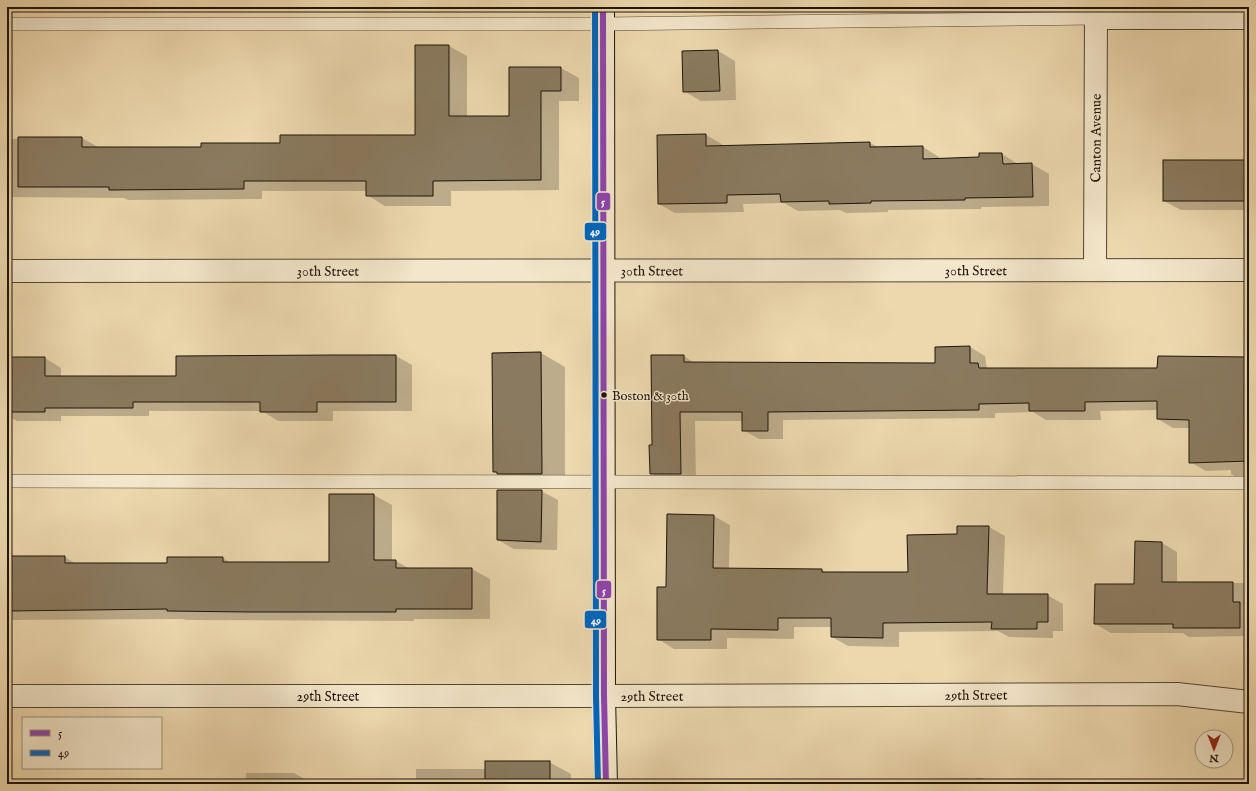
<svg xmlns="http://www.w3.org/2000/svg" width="1256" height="791" viewBox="0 0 1256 791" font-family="'IM FELL English',serif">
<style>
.shadow{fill:#0003}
.building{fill:#8a7a5f;stroke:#1e140a}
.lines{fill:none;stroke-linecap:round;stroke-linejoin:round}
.lane-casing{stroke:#524533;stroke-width:14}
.street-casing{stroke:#524533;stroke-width:24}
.secondary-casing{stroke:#1e140a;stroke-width:24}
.lane{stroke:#f3e6ca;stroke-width:13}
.street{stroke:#f3e6ca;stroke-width:22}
.secondary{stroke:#f3e6ca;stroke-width:22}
.bus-1-casing{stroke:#f3e6ca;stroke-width:9}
.bus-2-casing{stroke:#f3e6ca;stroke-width:9}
.bus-1{stroke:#8e44ad;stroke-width:6}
.bus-2{stroke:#0065bd;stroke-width:6}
.bus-dot{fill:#1e140a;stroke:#f3e6ca;stroke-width:1.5}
.labels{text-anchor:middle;stroke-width:3;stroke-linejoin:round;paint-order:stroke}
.bus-label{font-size:13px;fill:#1e140a;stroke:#f3e6ca;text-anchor:start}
.street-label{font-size:14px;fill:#1e140a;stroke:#f3e6ca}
.line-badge{stroke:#f3e6ca;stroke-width:1.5}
.badge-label{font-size:11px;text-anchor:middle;font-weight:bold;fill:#fff}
</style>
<rect width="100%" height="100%" fill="#edd8ae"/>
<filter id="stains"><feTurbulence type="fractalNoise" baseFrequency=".005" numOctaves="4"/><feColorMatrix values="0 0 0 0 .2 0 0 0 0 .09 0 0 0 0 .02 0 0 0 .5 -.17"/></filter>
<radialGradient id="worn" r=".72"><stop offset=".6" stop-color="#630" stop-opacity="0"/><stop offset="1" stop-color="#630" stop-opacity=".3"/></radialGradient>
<g class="shadow">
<polygon points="283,7 310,7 310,8"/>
<polygon points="449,46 467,56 467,117 510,117 561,68 579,78 579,101 559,101 559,190 451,191 451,206 385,206 367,195 367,191 262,191 262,199 128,200 124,198 7,197 7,139 82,138 100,148 202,148 416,136"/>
<polygon points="718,51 735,61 736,100 701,101 684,91"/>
<polygon points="706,135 722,144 722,146 870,143 880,148 923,147 939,157 939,159 980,158 1002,154 1018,164 1032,164 1049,174 1049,206 981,207 981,209 888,210 888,212 846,213 840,210 798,211 784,203 743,204 744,212 675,213 659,204"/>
<polygon points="1247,141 1249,141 1249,210 1181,210 1164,201 1248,161"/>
<polygon points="970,347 985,356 987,369 1158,369 1249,358 1249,483 1231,474 1231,470 1206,471 1190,462 1190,428 1173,428 1158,419 1158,410 1100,411 1101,420 1046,420 1033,412 995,413 995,418 783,420 783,439 759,439 743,430 743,421 695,421 696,483 667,483 651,473 653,446 684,356 694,363 936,364"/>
<polygon points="541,353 565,367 565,487 518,485 494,471 493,354"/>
<polygon points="396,356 412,365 412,411 333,411 333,421 278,421 262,411 149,411 149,416 61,416 61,421 17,421 7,415 7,357 45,358 61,368 61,377 177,377"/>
<polygon points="541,491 558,500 557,550 514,549 498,540"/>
<polygon points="374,495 392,505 392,561 396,561 410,569 472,569 490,579 490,619 414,619 414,621 186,620 183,619 7,620 7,557 65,557 76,564 168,564 168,558 223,558 231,563 330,563"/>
<polygon points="714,516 730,525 729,569 822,570 827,573 909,573 958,535 958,527 989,527 1005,536 1003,595 1047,595 1063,604 1063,631 1053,631 1053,638 1009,637 998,631 899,632 899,647 848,646 832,637 832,627 794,627 794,639 727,638 727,649 674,649 658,639 667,588"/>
<polygon points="1162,543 1177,552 1177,583 1249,583 1249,636 1189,637 1183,633 1111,633 1095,624 1135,585"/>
<polygon points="549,762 571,774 571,784 416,784 416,769 486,769"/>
<polygon points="246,773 294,773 313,784 246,784"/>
<polygon points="982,778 992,784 920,784 920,779"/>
<polygon points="7,779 123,780 131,784 7,784"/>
<polygon points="713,780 720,784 653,784 653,781"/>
<polygon points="1109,782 1135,782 1139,784 1109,784"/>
<polygon points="1194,782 1202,784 1193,784"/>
</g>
<g class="building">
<polygon points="415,45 449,45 449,116 509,116 509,67 561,67 561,91 541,91 541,180 433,181 433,196 366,196 366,181 244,181 244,189 109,190 109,187 18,187 18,137 82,137 82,147 201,147 201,143 280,143 280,135 415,135"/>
<polygon points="718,50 720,91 683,92 682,51"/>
<polygon points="706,134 706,146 870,142 870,147 923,146 923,159 979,157 979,153 1002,153 1003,164 1032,163 1033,197 965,198 965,200 871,201 871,203 829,204 829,201 781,202 780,194 727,195 727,203 658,204 657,135"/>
<rect x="1163" y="160" width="86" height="41"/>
<polygon points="970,346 970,363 978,363 979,368 1157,368 1158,356 1249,357 1249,461 1189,463 1189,420 1157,419 1157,401 1085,402 1085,411 1029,411 1029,403 979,404 979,410 768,412 768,431 742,431 742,412 680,412 681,474 650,474 649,445 652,445 651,355 684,355 684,362 935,363 935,347"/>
<polygon points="541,352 542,474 497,474 497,472 493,472 492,353"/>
<polygon points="332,355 396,355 396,402 317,402 317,412 260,412 260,402 133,402 133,408 45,408 45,412 7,412 7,357 45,357 45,376 176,376 176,356"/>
<polygon points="497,490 542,490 541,542 497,540"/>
<polygon points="329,494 374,494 374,560 396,560 396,568 472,568 472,609 396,609 396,612 249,612 167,611 167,609 7,611 7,556 65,556 65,563 167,563 167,557 223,557 223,562 329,562"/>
<polygon points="667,514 714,515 713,568 822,569 822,572 908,572 907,535 957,534 957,526 989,526 987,594 1048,594 1048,622 1037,622 1037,629 991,629 992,622 883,623 883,638 831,637 831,618 778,618 778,630 711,629 711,640 657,640 657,587 666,587"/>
<polygon points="1135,541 1162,542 1162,582 1233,582 1233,602 1240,602 1240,628 1173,628 1173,624 1094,624 1095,584 1134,584"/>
<rect x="485" y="761" width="65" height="23"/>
</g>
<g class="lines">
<g class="lane-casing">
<g id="lane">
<polyline points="7,24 603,24 1096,18"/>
<polyline points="7,481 1249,483"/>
</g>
</g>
<g class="street-casing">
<g id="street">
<polyline points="1096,18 1249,18"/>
<path id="s1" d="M1095,270L1096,7"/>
<path id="s2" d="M7,271L1249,270"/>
<path id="s3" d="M7,696H604L1177,694L1249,702"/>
</g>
</g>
<g class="secondary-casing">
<polyline id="secondary" points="603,7 604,696 606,784"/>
</g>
<use href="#lane" class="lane"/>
<use href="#street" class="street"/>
<use href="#secondary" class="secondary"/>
<g class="bus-1-casing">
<polyline id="bus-1" points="603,7 604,696 606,784"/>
</g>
<g class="bus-2-casing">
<polyline id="bus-2" points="595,7 596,696 598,784"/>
</g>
<use href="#bus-1" class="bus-1"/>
<use href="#bus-2" class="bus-2"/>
</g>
<circle class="bus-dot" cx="604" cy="395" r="3.5"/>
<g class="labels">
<g class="bus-label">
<text x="612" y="400">Boston &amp; 30th</text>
</g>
<g class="street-label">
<text dy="5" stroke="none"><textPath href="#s1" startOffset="132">Canton Avenue</textPath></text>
<text dy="5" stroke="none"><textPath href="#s2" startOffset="969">30th Street</textPath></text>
<text dy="5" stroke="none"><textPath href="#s2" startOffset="321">30th Street</textPath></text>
<text dy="5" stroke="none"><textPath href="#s2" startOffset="645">30th Street</textPath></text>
<text dy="5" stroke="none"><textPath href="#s3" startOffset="969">29th Street</textPath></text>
<text dy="5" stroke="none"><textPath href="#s3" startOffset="321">29th Street</textPath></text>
<text dy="5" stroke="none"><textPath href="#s3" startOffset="645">29th Street</textPath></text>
</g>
</g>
<g class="line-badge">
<rect x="596" y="192" width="15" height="19" rx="4" fill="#8e44ad"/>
<rect x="584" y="222" width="23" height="19" rx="4" fill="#0065bd"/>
<rect x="596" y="580" width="16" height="19" rx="4" fill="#8e44ad"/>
<rect x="584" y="610" width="23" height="19" rx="4" fill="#0065bd"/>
</g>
<g class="badge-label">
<text x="603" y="205">5</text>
<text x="595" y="235">49</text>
<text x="604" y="594">5</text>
<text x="596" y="624">49</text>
</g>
<rect width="1256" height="791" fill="none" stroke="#edd8ae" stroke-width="24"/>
<rect x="8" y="8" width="1240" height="775" fill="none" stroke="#1e140a" stroke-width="2"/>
<rect x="12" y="12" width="1232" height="767" fill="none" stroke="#1e140a"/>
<rect x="22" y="717" width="140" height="52" fill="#f3e6ca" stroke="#9e927d"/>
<rect x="30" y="730" width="20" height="6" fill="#8e44ad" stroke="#9e927d"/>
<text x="58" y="737" font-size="12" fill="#1e140a">5</text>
<rect x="30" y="750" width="20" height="6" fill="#0065bd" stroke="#9e927d"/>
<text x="58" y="757" font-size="12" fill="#1e140a">49</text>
<g transform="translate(1214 749) rotate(180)"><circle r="19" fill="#f3e6ca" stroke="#9e927d"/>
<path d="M0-3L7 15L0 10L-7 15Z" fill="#8f2418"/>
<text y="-6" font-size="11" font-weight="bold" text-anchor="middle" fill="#1e140a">N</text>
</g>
<rect width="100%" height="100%" filter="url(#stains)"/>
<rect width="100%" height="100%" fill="url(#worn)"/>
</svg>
